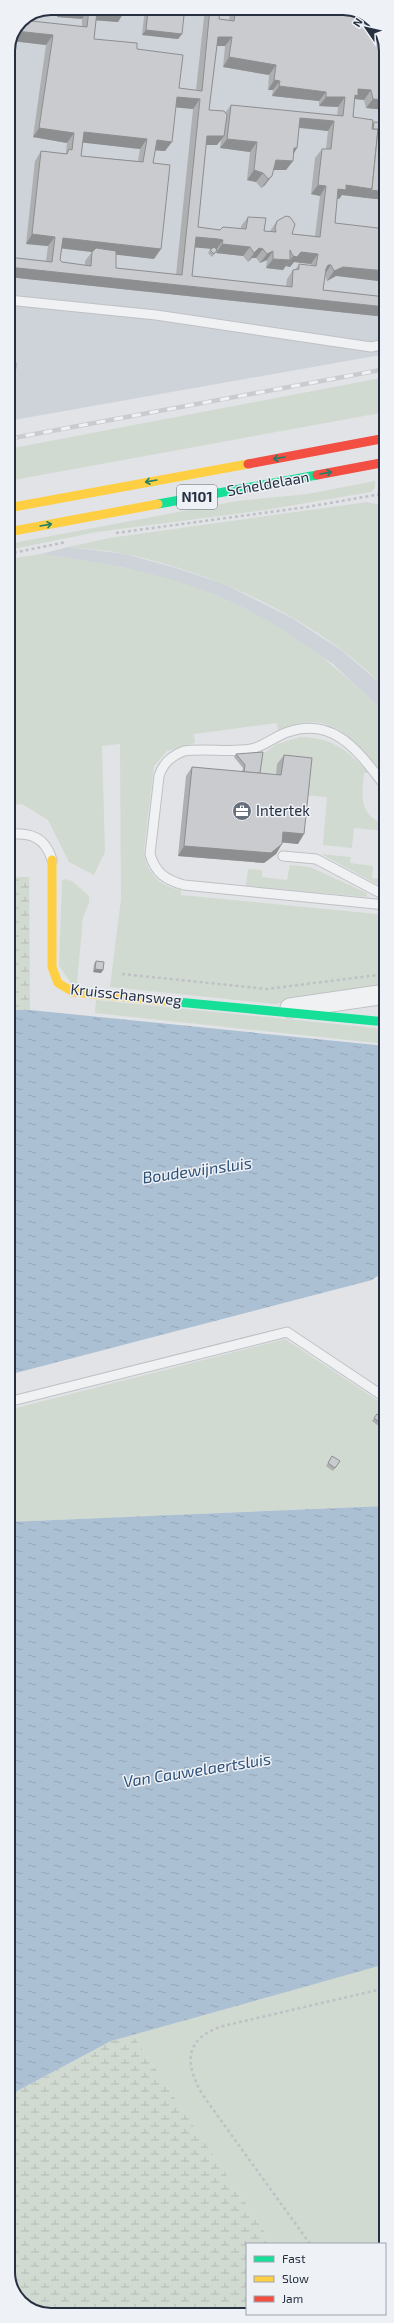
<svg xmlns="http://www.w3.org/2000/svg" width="394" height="2323" viewBox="0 0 394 2323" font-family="'Exo 2',sans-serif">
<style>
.built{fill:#ced3da}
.grass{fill:#d1dad0}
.wetland{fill:url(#wetland-marsh)}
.water{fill:url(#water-ripples)}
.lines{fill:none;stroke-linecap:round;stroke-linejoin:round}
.lane-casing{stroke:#bfc1c4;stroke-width:11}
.street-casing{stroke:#bfc1c4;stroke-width:21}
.path{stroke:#bfc1c6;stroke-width:2.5;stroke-dasharray:3 3;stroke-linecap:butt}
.lane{stroke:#f0f1f3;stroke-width:9}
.street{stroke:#f0f1f3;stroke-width:19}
.fast{stroke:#16e098;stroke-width:9}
.slow{stroke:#ffcf43;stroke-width:9}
.jam{stroke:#f24e42;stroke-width:9}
.rail-casing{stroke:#c9cbce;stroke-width:4.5}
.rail{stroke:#eef1f6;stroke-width:3;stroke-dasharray:9;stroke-linecap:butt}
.wall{fill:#adafb1;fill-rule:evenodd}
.shaded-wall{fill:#8d8e90}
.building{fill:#c9cbce;stroke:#8d8e90;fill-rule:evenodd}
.oneway{stroke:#1f7f68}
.labels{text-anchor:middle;stroke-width:3;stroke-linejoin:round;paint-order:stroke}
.shield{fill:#eef1f6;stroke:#626a77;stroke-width:1}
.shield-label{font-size:14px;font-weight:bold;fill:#263041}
.street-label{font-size:15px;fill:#263041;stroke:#eef1f6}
.poi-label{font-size:15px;fill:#263041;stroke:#eef1f6;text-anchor:start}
.water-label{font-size:16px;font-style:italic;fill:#2d5077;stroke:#eef1f6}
.rim{fill:none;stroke:#263041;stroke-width:2}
</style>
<defs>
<pattern id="wetland-marsh" width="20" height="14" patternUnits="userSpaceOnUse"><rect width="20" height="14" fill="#d1dad0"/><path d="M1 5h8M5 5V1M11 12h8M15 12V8" fill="none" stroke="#b3bbb4"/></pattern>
<pattern id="water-ripples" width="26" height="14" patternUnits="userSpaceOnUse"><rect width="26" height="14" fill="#acc0d4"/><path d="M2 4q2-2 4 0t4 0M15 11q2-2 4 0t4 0" fill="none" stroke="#94a5b7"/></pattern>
</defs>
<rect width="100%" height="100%" fill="#e1e3e6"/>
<g class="built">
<polygon points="51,8 348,8 373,21 386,46 386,354 8,421 8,51 21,21"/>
<polygon points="68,547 125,554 176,568 224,584 292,618 341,650 381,684 386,689 386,714 333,664 251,612 218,596 171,580 125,568 41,554"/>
</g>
<g class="grass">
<polygon points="386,377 386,412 8,481 8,449"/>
<polygon points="375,481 375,487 371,492 265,510 97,532 8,550 8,544 237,501 308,494"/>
<path d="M367,502L386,506V689C320,621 217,573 125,554C107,550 87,549 68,547L110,538Z"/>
<path d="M41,554C101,562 162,573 218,596C282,622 338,666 386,714V778C356,741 332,705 278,731L277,723L194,734L195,743L167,751L154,766L144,850C145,872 159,886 181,890V895L386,915V986L275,1004L110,987L121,899L120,744L102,746L105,852L94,875L69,862L48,820L22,804L8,806V559Z"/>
<path d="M300,737C335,738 346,750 369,773H364C362,796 358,816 386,824V831L354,828L352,848L323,845L327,797L302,795L275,785L258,783L261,755L277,744Z"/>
<polygon points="321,854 351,857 350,863 373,866 372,878 386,879 386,889"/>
<polygon points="290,865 310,867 367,893 367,897 246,886 248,869 262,870 262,877 287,880"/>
<polygon points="65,879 72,881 89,896 89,903 83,917 77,983 71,983 59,966 62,881"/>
<polygon points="96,1000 386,1029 386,1044 95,1013"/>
<polygon points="285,1339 386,1406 386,1506 8,1522 8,1410"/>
<polygon points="386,1964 386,2272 385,2274 385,2244 273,2244 132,2034"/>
</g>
<g class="wetland">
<polygon points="8,877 29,877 30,1010 8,1010"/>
<polygon points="132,2034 273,2244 247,2244 247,2314 320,2315 46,2315 21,2302 8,2277 8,2113 17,2091 111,2041"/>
</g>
<g class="water">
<polygon points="8,1010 30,1010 386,1046 386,1270 372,1280 8,1375"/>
<polygon points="386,1506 386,1964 111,2041 17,2091 8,2113 8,1522"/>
</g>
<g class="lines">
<g class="lane-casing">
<g id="lane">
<polyline points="8,300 156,315 371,347 386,344"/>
<path d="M386,787C360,754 336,716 288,732C275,736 265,746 251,749C230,753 206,748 184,751C171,756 163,763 159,776L150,854C155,873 166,880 184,885L386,905"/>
<path d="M8,834C30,833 45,836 52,860"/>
<polyline points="283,856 316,859 386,896"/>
<polyline points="8,1402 287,1332 386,1398"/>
</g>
</g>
<g class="street-casing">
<polyline id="street" points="290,1008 386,994"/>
</g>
<g class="path">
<polyline points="116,533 307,507 381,494 386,497"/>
<polyline points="8,554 66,542"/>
<polyline points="122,974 267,989 386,974"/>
<path d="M310,2244L202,2094C184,2062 185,2038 223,2026L386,1988"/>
</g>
<use href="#lane" class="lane"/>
<use href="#street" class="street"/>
<g class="fast">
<polyline points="158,504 317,475"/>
<polyline points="177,1002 386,1022"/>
</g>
<g class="slow">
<polyline points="8,508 248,464"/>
<polyline points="8,532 158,504"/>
<polyline points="52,860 52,967 58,983 73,992 177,1002"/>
</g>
<g class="jam">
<polyline points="248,464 386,438"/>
<polyline points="317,475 386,462"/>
</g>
<g class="rail-casing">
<polyline id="rail" points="8,439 386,369"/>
</g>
<use href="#rail" class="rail"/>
</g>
<g class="wall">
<path d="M58,8H125L124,12L118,22L96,20L94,39L137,49L179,88L196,90L205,8H220L219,19L229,20L231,8H348L386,110L366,108L364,100L355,99L353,117L373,123L374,122L386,123V200L342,195L339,199H337L335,223L336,276L327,281L325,276L323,290L386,297V317L8,277V257L46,261L48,246L26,244L35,161L41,151L65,154L66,153L67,143L33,137L46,45L12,41L82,26V19L57,17ZM217,46H225L223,67L269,75L268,90H273L272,96L319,101V106L338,107L337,116L231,105L225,113L209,110ZM176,107L193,109L176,275L116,268V254L154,259L153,163L155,150L165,151ZM299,128L328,131L326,149H322L315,158L311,194L320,196L315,236L292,234L277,221L270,231H264L248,217L241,226V228L220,230L198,227L206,145H217L221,140L220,148L250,152L247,180L256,182L261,188L265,185L273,170H286L293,161V154L297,148ZM83,142L140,149L138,161L81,156ZM195,247L211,248L208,253L212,257L216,252V253L243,256L248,262L252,258H256L260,263L267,260L266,268L283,270L286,265V266L290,267L294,262L311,264V266L299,264L295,270H293L287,279L286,286L192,276ZM62,248L92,252L85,261V265L62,262L60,260Z"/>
<polygon points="148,11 182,34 178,39 142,35 144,17"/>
<polygon points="236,754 260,773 276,775 277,764 284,755 298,844 282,842 276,854 264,863 178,856 186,776 192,767 242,772 243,768 234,757"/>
<polygon points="96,961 103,970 101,973 93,972 94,964"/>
<polygon points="377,1414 385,1419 380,1427 372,1421"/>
<polygon points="332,1456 340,1461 333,1471 326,1466"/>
</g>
<g class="shaded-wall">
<polygon points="64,8 73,8 89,9 82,19 57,17"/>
<polygon points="97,11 124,12 118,22 91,20"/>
<polygon points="146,30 182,34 178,39 142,35"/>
<polygon points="16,31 53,35 46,45 12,41"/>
<polygon points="218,37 232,37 225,46 211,46"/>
<polygon points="229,57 276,65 269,75 223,67"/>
<polygon points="274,80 280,81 273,90 268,90"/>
<polygon points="279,86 326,92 319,101 272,96"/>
<polygon points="358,89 371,90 364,100 355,99 351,105"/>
<polygon points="177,97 200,99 193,109 171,107"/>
<polygon points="326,97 345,97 338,107 319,106"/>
<polygon points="373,99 386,100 386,110 366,108"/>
<polygon points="300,118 334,121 328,131 294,127"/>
<polygon points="39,128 74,133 67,143 33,137"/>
<polygon points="84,132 147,139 140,149 77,142"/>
<polygon points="207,136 224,136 217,145 200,145"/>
<polygon points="227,139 257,142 250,152 220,148"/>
<polygon points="157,140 172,142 165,151 150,150"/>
<polygon points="294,148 297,148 291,158"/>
<polygon points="276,160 293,161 286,170 269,170"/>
<polygon points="254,170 263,173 256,182 247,180"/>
<polygon points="272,176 265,185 261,188 268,179"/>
<polygon points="318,185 326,186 320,196 311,194"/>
<polygon points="346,185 372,189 366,198 342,195 339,199 332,198 338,189"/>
<polygon points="371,190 386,192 386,200 366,198"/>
<polygon points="32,234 55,237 48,246 26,244"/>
<polygon points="196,237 218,239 223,240 216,250 212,249 190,247"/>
<polygon points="63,238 161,249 154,259 57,248"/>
<polygon points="222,244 250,247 243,256 216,253"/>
<polygon points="259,248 263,249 256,258 252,258 248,262 254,253"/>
<polygon points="273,251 267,260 260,263 267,254"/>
<polygon points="301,252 318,254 311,264 294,262 290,267 286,266 293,256"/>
<polygon points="273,259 290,260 283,270 266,268"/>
<polygon points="328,265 331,265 324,275 321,274"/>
<polygon points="8,267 386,307 386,317 8,277"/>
<polygon points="343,267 386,271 386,282 336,276 327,281 334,271"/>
<polygon points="8,377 15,378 8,387"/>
<polygon points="283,832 304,834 298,844 277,842"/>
<polygon points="282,844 276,854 264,863 178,856 184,846"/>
<polygon points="95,969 103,970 101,973 93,972"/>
</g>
<g class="building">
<path d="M73,8H125L124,12L97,11L94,39L137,43V49L183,55L179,88L202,91L210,8H220L219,19L234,21L236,8H348L373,21L386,46V100L373,99L371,90L358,89V96L355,95L353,117L373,120L372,129H378L372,189L346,185V190L338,189L335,223L386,229V271L343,267L334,271L331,265H328L326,269L323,290L386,297V307L8,267V257L52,262L55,237L32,234L41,151L67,154L69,149L72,150L74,133L39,128L53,35L16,31L21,21L22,20L87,27L89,9ZM218,37H232L229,57L276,65L274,80L280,81L279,86L326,92V97H345L343,116L231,105L227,139L257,142L254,170L263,173L268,179L272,176L276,160L293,161L294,148H297L300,118L334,121L331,149H322L318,185L326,186L320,237L292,234L295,224L290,217L286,216L277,221L275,228L276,232L264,231L266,218L248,217L246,229L223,227L220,230L198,227L207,136H224L227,115L224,111L209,110ZM177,97L200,99L182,275L116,268V251L96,248L92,252L91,266L62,262L60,260L63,238L161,249L170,165L153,163L157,140L172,142ZM84,132L147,139L143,162L81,156ZM196,237L218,239L223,240L222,244L250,247L254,253L259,248L263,249L267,254L273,251V259L290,260V250L293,256L297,257L301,252L318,254L316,266L299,264V269L293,270L292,287L192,276Z"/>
<polygon points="148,11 184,15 182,34 146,30"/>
<polygon points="374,122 386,123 386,192 371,190 372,189 378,129 373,129"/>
<polygon points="214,247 217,250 214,254 210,250"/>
<polygon points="8,363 16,363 15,378 8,377"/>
<polygon points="263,752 260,773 244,772 245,765 236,754"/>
<polygon points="284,755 312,758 304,834 283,832 282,844 271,853 184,846 192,767 281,775"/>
<polygon points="96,961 104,962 103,970 95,969"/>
<polygon points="377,1414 385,1419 382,1424 374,1418"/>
<polygon points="332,1456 340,1461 335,1468 328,1463"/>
</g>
<defs><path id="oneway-shaft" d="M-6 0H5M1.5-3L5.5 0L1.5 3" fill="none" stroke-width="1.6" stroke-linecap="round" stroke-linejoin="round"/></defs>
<g class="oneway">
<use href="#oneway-shaft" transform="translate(279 458) rotate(170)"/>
<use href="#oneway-shaft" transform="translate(326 473) rotate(-10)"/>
<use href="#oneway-shaft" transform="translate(151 481) rotate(170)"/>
<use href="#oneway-shaft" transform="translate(46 525) rotate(-10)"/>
</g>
<defs>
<g id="office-disc" transform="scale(1)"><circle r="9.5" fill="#676f7b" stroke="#eef1f6"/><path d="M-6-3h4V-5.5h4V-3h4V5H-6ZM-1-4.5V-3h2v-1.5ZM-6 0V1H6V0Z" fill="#fff"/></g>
</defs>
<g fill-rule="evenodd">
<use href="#office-disc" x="242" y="811"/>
</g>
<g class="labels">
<rect class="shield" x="177" y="485" width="40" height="24" rx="3"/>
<g class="shield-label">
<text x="197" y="502">N101</text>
</g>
<g class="street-label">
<text transform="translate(268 484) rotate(-10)" y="5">Scheldelaan</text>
<text transform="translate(126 995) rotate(6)" y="5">Kruisschansweg</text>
</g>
<g class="poi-label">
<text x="256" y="816">Intertek</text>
</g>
<g class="water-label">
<text transform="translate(197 1170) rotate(-8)" y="6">Boudewijnsluis</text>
<text transform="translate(197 1770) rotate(-9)" y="6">Van Cauwelaertsluis</text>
</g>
</g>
<path d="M0 0H394V2323H0ZM51 15H343A36 36 0 0 1 379 51V2272A36 36 0 0 1 343 2308H51A36 36 0 0 1 15 2272V51A36 36 0 0 1 51 15Z" fill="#eef1f6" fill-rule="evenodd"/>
<path class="rim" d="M51 15H343A36 36 0 0 1 379 51V2272A36 36 0 0 1 343 2308H51A36 36 0 0 1 15 2272V51A36 36 0 0 1 51 15Z"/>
<rect x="246" y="2243" width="140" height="72" fill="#eef1f6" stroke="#9ea4ae"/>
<rect x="254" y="2256" width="20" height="6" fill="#16e098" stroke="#9ea4ae"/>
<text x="282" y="2263" font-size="12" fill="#263041">Fast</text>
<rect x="254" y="2276" width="20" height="6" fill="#ffcf43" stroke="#9ea4ae"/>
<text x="282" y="2283" font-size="12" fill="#263041">Slow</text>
<rect x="254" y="2296" width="20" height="6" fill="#f24e42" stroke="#9ea4ae"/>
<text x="282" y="2303" font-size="12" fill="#263041">Jam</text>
<g transform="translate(366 28) rotate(304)" stroke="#eef1f6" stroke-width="3" paint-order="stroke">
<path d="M0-3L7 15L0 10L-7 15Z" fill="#263041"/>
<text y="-6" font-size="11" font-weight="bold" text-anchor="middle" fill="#263041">N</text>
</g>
</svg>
